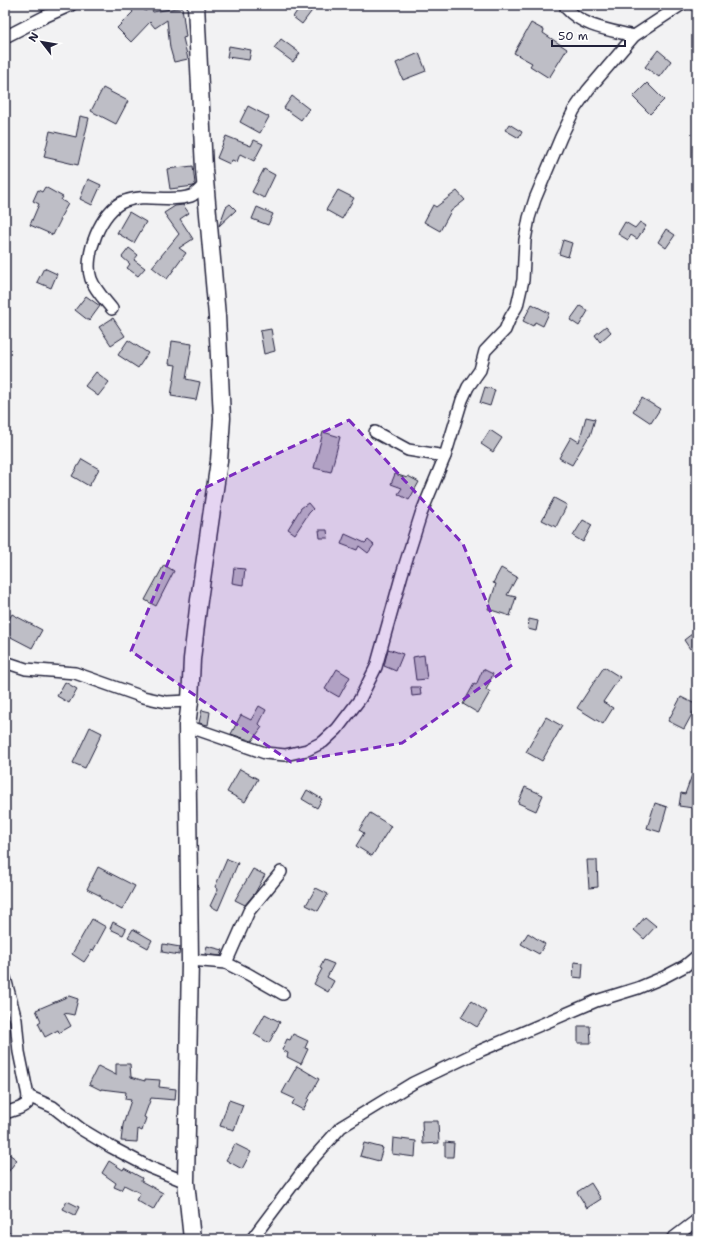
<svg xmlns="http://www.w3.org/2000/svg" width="702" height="1244" viewBox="0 0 702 1244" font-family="'Shantell Sans',sans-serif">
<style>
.building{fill:#bebec6;stroke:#22223b}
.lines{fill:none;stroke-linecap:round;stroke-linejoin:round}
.minor-casing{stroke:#22223b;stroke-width:14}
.secondary-casing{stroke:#22223b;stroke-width:19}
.minor{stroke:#fff;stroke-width:11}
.secondary{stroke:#fff;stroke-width:16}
.marked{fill:#7b2cbf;fill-opacity:0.2;stroke:#7b2cbf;stroke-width:3;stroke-dasharray:8 5;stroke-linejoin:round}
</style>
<rect width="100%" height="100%" fill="#f2f2f3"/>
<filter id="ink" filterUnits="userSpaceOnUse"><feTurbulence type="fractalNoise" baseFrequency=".025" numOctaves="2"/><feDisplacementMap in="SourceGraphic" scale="8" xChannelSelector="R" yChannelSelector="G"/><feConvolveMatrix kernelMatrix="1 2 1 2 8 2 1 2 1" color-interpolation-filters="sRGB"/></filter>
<g filter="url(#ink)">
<g class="building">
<polygon points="128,5 141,5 145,11 150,8 153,12 182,7 186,37 183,38 188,59 174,62 170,48 167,20 155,28 150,22 131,42 117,28 133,12"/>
<polygon points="291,5 309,5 314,8 302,24 293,17 297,11"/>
<polygon points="531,23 544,30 543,33 567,49 549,78 530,66 532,63 514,53"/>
<polygon points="281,39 300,53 293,62 274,48"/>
<polygon points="229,46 251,50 249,60 227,57"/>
<polygon points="658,50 671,61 659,77 645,67"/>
<polygon points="419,53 426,71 403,80 396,63"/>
<polygon points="647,83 664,100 650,114 633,97"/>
<polygon points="103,88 128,101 116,124 91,111"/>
<polygon points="292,96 309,109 301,120 284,108"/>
<polygon points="248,106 269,117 260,133 240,122"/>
<polygon points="80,116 89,118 78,165 44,157 50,131 76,137"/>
<polygon points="509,124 522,132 519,138 505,130"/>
<polygon points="226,136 251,146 254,140 263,144 254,161 240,154 237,162 232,160 230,164 217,158"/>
<polygon points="193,166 195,184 194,186 170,189 167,169"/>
<polygon points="264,169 275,175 264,198 252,192"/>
<polygon points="88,179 101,185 92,205 80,199"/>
<polygon points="45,187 63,197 61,200 68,204 60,218 61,219 53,235 30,225 39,204 33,201 38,190 42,192"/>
<polygon points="338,190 354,198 342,219 326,210"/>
<polygon points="457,191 465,200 451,211 440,231 424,222 433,205 436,207"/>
<polygon points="230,204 236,210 219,226 226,207"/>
<polygon points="183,205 189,213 180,219 193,239 179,248 186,253 167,279 152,267 179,234 164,213 175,206"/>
<polygon points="257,207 273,214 268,225 252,219"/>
<polygon points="129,212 146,222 134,243 117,233"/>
<polygon points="625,222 635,228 640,222 646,226 637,239 631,235 628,240 618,234"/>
<polygon points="666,229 675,235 666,248 658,242"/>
<polygon points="563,240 572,243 568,257 559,254"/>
<polygon points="129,248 138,255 134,260 145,268 138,276 127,268 130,264 122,257"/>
<polygon points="44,268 57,274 51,288 37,282"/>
<polygon points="86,296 100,306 89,321 75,310"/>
<polygon points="532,304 549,313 543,326 535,322 533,326 523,321"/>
<polygon points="580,306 588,311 579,326 570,320"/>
<polygon points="113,318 125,336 111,345 99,327"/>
<polygon points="606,326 611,332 600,342 595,335"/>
<polygon points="271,329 275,351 264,354 260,331"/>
<polygon points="128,340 148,353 138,368 118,355"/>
<polygon points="172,341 192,344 186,379 200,382 196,400 171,396 176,365 169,364"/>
<polygon points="96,372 109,382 98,396 85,386"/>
<polygon points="485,387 495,390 490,406 480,403"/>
<polygon points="642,398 660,409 651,423 633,411"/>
<polygon points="586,417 595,419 590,436 589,436 572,465 559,458 571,437 579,442"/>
<polygon points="490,430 502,438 493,452 481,444"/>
<polygon points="323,432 340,437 331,472 314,468"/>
<polygon points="82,459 99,469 89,486 72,476"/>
<polygon points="395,474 407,478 408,476 419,482 409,500 398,494 402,488 391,484"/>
<polygon points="554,498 567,505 556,527 542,520"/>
<polygon points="308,503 313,509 309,513 295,534 288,529 301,508"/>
<polygon points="583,520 592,525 583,542 573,536"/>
<polygon points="319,530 327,530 328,538 320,538"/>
<polygon points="345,534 365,543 368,540 374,545 368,553 359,546 357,550 341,544"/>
<polygon points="164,565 174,571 156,606 145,600"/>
<polygon points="234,568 245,569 243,585 232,583"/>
<polygon points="501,568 517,577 507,595 516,597 510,616 488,609 496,584 493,583"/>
<polygon points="12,614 42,630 32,648 5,634 5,626"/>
<polygon points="529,619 538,621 536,631 528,629"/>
<polygon points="697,630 697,644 690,649 684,640"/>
<polygon points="388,649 403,654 396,671 384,666"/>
<polygon points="424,655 427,679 416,680 413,657"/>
<polygon points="604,667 620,677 603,702 613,708 603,724 577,708"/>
<polygon points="337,669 350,677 339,697 325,689"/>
<polygon points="483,669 493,674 486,690 490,692 478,713 463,704 474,684 476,685"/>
<polygon points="65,682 77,689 69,703 57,696"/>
<polygon points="411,687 420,687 421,695 412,696"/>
<polygon points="681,697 697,705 684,729 668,721"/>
<polygon points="259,706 266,710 259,724 262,727 252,741 231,734 241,715 251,720"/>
<polygon points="202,710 210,712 208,725 199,723"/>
<polygon points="546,717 562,726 542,761 526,752"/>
<polygon points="90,727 102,733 85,768 73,763"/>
<polygon points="696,764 697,765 697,785 694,793 693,808 679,806 681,793 685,794"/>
<polygon points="240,769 258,779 245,802 227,792"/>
<polygon points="525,787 543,795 536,811 518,803"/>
<polygon points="307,790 322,799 317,808 302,799"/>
<polygon points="655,803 667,807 660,832 647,828"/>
<polygon points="370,813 391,826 372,856 356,846 364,833 359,830"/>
<polygon points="227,859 238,863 218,910 210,906 218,889 215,887"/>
<polygon points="587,860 597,860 598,887 589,888"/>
<polygon points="98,867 135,886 122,910 100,898 101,896 87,889"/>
<polygon points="253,869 265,875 255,893 245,905 235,900"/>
<polygon points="316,888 328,894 318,911 306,905"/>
<polygon points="645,917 656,926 644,939 634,930"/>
<polygon points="92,919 106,927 93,951 92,950 84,962 72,954"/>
<polygon points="113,922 126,929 123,935 110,929"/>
<polygon points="133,929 152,940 148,948 128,937"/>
<polygon points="528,933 545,944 539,954 521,944"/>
<polygon points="163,944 180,947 179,955 162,952"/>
<polygon points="207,946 223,950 221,956 205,954"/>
<polygon points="324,960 334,964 327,977 334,981 328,992 314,984 322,969 320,968"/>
<polygon points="574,962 583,963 582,978 573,977"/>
<polygon points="69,996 78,999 74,1015 64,1013 71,1026 59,1033 58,1030 45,1037 38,1023 41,1021 36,1010"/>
<polygon points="471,1001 487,1012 477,1027 461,1017"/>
<polygon points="265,1014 280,1022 269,1043 254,1034"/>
<polygon points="578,1026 590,1026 591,1043 578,1043"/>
<polygon points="293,1034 308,1041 305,1048 308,1049 301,1064 287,1057 288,1053 282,1050 287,1039 290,1040"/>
<polygon points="116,1064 130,1064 131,1077 145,1081 145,1079 160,1080 159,1087 176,1089 175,1100 151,1098 144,1117 146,1118 142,1131 138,1129 137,1142 121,1141 123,1125 131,1100 125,1099 126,1092 101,1089 101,1090 89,1084 98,1066 116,1075"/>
<polygon points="297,1066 319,1079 308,1099 309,1099 303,1110 292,1104 295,1099 282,1093"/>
<polygon points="229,1100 243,1105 234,1130 220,1126"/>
<polygon points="422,1121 438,1121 439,1143 423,1144"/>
<polygon points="393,1138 416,1141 415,1157 392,1154"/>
<polygon points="445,1142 454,1143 453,1157 445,1157"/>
<polygon points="364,1143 383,1148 379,1161 360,1156"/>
<polygon points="235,1144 251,1152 242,1169 226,1160"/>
<polygon points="5,1151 17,1160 5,1176"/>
<polygon points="109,1161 123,1170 124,1168 142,1178 141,1181 163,1193 153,1210 136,1200 140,1193 124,1185 121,1190 114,1187 116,1183 102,1173"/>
<polygon points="591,1183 601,1199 587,1208 577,1192"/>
<polygon points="67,1201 79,1207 75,1215 63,1209"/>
</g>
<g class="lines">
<g class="minor-casing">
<g id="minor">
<path d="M566,5V8C583,27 610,30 634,36"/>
<polyline points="5,37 44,17 71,5"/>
<path d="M112,309C105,300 95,290 91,279C83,257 101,209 125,201C146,193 169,203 191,196C196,194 201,188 205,184"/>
<polyline points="375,432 408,450 445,456"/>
<polyline points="5,662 26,669 75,673 143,697 166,702 190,701"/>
<polyline points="187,726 265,753 285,755 307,750 323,742 337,729 360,699 376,667 402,574 421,514 445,456 462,400 468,387 480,370 485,351 505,330 510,318 517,306 523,280 525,240 529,218 535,199 561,137 574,110 588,90 634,36 681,5"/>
<polyline points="190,960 226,963 249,911 281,872"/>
<polyline points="226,963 248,974 283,994"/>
<polyline points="5,978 16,1020 19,1052 28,1096 53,1107 81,1129 111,1147 149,1167 186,1182"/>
<polyline points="5,1113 20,1108 27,1104 28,1096"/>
<polyline points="5,1238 8,1239"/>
<polyline points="252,1239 309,1163 341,1127 413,1083 482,1050 596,1001 638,988 664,977 685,966 697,956"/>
<polyline points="672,1239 697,1220"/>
</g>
</g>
<g class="secondary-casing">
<polyline id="secondary" points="192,1239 186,1182 190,960 187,726 190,701 192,659 199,600 219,461 222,418 217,316 204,169 196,5"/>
</g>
<use href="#minor" class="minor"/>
<use href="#secondary" class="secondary"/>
</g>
</g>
<path class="marked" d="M349,420L463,544L512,665L402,743L291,762L131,651L198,491Z"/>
<rect width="702" height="1244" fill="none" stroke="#fff" stroke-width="20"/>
<rect x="10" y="10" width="682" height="1224" fill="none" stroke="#22223b" stroke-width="1.5" filter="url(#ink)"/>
<g transform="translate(42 42) rotate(301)" stroke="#ffffff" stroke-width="3" paint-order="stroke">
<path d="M0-3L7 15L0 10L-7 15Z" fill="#22223b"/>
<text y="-6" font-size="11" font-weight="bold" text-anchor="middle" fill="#22223b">N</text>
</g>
<path d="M552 40v6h73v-6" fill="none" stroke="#22223b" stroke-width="2"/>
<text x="558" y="40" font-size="12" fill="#22223b" stroke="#ffffff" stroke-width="3" paint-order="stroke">50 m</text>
</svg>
